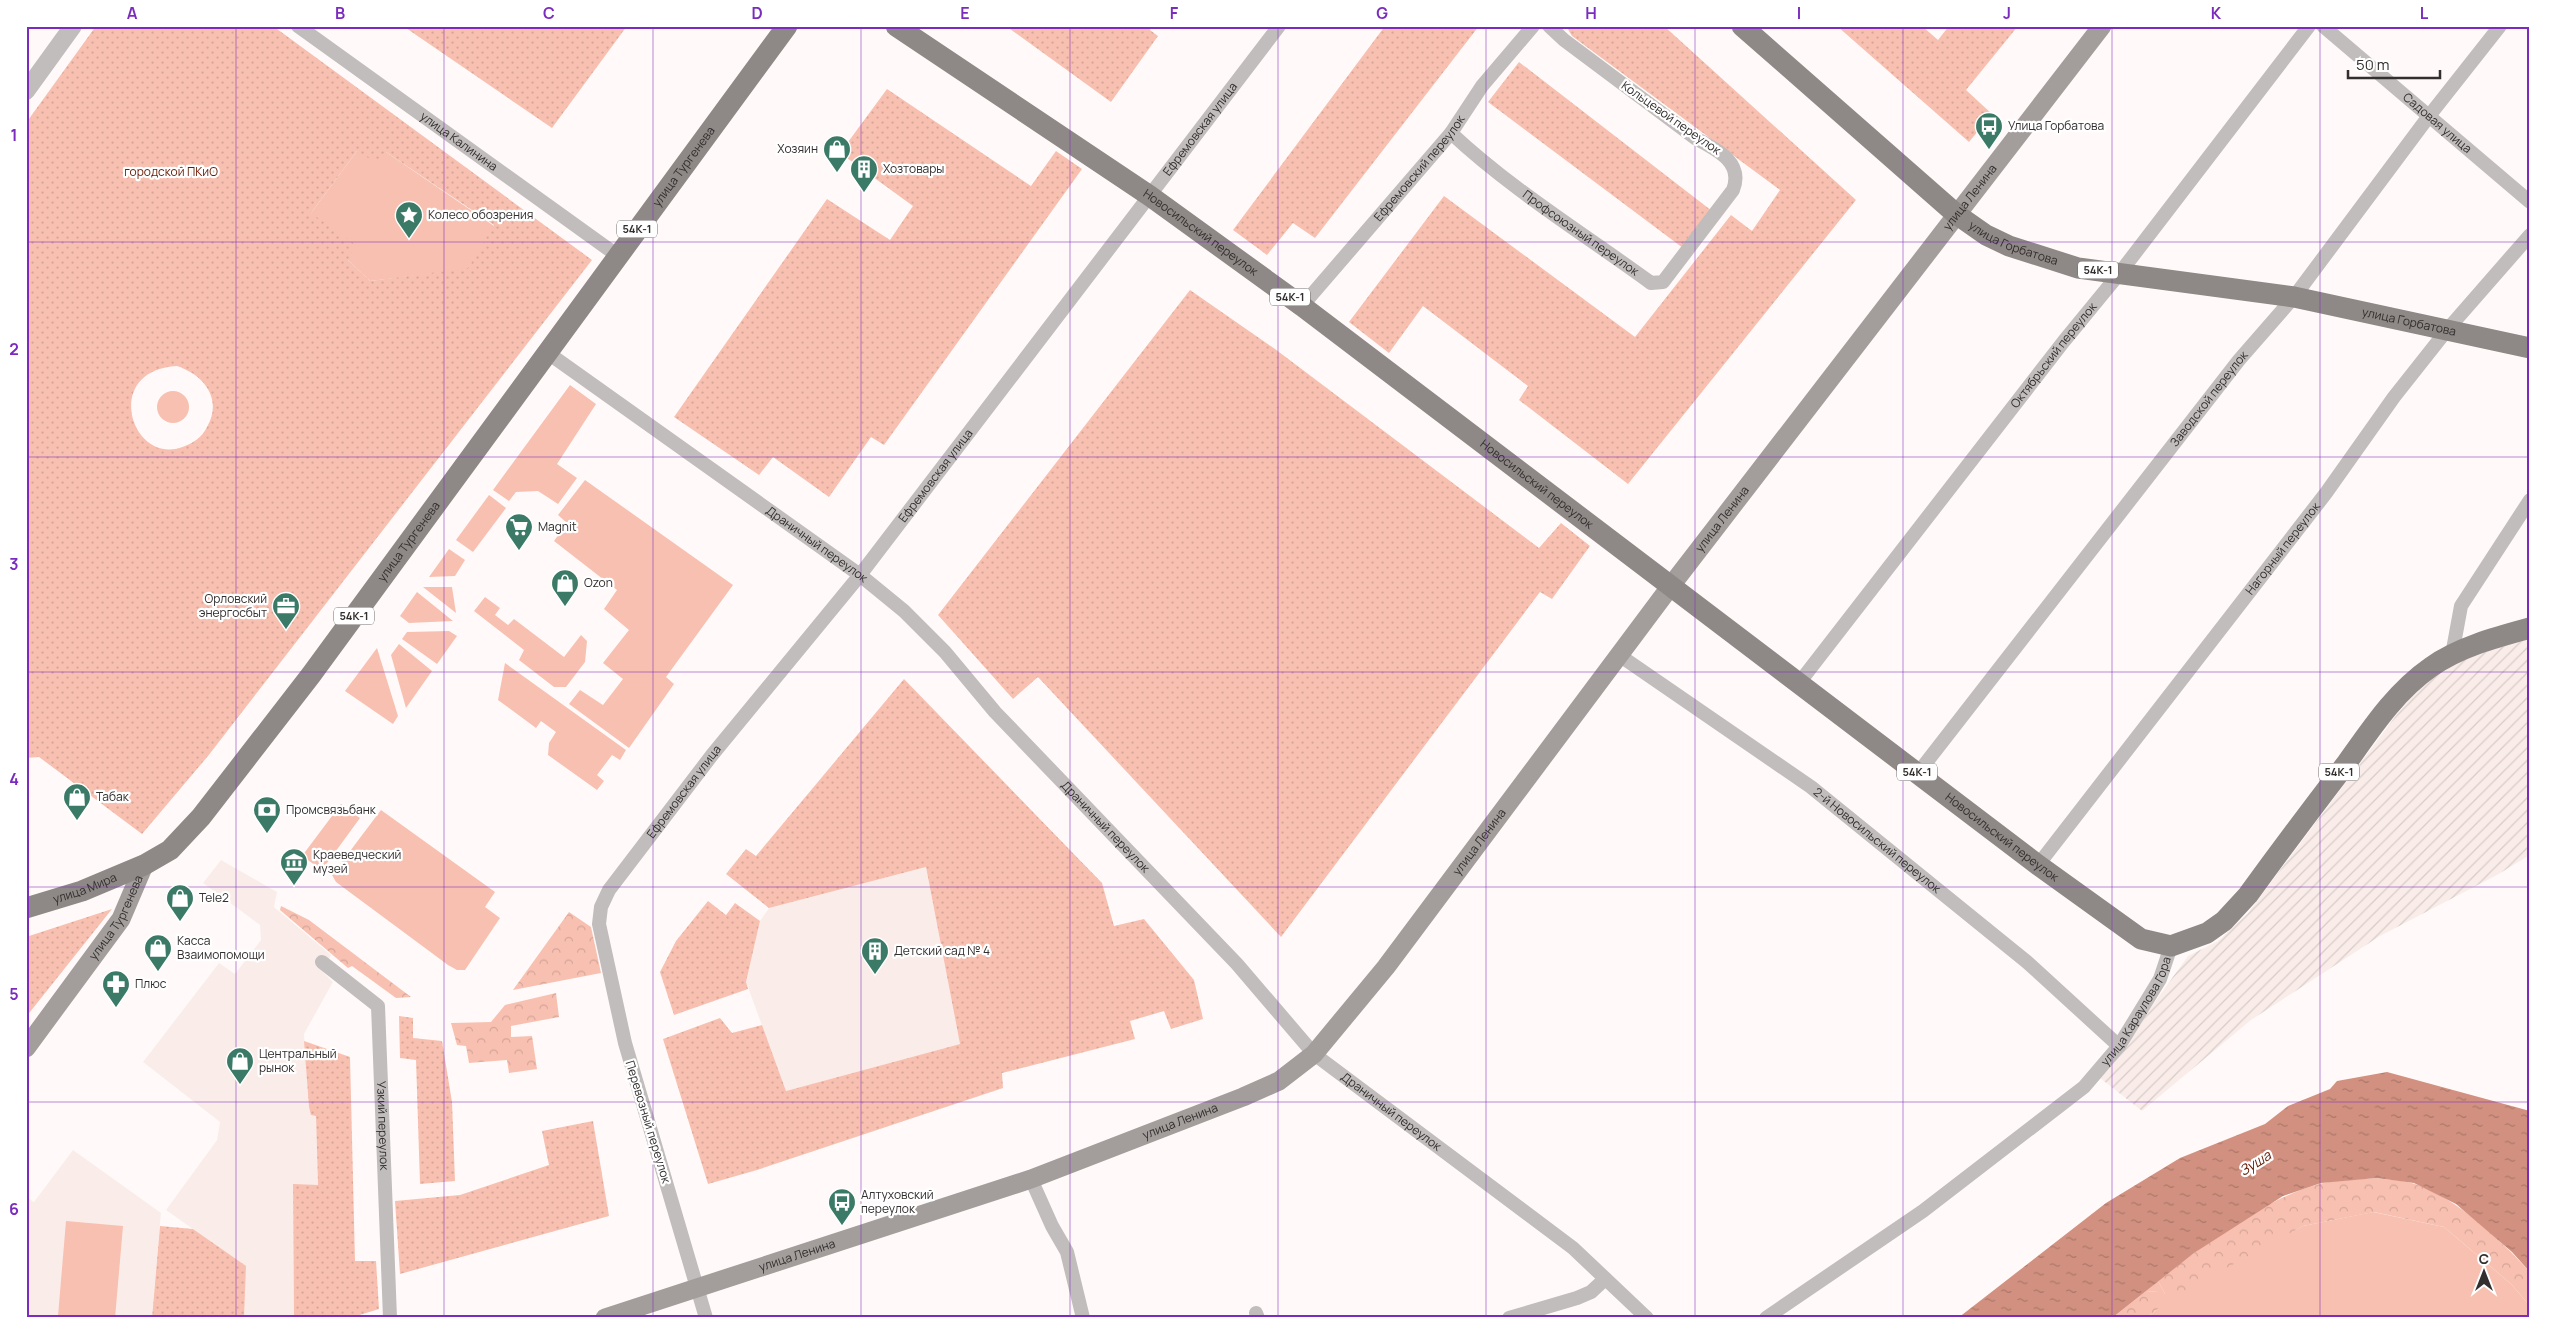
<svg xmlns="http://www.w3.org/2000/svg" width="2556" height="1344" viewBox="0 0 2556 1344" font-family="Manrope,sans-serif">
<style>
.built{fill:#faede9}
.industrial{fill:url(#industrial-furrows)}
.grass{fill:#f8c0b0}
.forest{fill:url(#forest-crowns)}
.park{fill:url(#park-dots);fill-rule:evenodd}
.water{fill:url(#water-ripples)}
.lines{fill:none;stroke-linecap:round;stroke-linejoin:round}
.minor{stroke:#c0bdbc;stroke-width:14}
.tertiary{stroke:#c0bdbc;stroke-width:18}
.secondary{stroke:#a39e9c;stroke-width:19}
.primary{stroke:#8e8886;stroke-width:21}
.grid{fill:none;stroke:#7b2cbf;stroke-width:1;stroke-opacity:0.55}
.labels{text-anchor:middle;stroke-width:4.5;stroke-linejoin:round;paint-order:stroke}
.shield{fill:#fff;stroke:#706d6d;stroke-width:1}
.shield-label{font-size:11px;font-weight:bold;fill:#322f2e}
.street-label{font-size:12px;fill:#322f2e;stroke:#fff}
.poi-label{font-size:12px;fill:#322f2e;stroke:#fff;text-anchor:start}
.park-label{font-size:12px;fill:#671b05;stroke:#fff}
.water-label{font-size:14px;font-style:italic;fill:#641802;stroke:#fff}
.neatline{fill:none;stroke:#7b2cbf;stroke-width:2}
.grid-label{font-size:16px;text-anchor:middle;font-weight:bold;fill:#7b2cbf}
</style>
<defs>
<pattern id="industrial-furrows" width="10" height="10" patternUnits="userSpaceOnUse" patternTransform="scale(1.25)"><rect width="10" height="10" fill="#faede9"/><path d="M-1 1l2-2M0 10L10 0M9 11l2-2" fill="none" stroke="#d7ccc8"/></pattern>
<pattern id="forest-crowns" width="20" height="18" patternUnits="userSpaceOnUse" patternTransform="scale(1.25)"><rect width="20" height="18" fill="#f8c0b0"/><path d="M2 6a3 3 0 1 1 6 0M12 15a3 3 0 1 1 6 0" fill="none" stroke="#d5a598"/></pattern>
<pattern id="park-dots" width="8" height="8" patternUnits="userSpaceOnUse" patternTransform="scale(1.25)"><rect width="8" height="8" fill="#f8c0b0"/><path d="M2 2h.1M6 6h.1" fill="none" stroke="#d5a598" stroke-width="1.8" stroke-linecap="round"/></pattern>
<pattern id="water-ripples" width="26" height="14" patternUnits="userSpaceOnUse" patternTransform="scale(1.25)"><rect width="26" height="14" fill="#d29180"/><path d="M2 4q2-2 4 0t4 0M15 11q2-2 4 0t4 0" fill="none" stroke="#ab7769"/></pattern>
</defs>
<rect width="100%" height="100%" fill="#fffaf9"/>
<g class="built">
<polygon points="221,860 277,892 274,907 331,955 323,972 333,982 304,1034 309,1107 316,1115 318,1185 293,1185 294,1318 244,1318 245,1266 166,1210 217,1140 220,1122 143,1062 219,963 235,974 261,940 260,925 203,883"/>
<polygon points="926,867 960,1044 786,1091 746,982 760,921 769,908"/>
<polygon points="73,1150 161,1213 152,1318 26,1318 26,1197 34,1202"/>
</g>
<polygon class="industrial" points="2530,639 2530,855 2497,875 2380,936 2251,1020 2142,1111 2100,1078 2188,956 2218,941 2248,913 2397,714 2414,694 2435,675 2467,657"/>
<g class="grass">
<polygon points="357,151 386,152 494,226 468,269 370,281 348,260 311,213"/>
<polygon points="570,385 596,404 557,464 577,478 558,504 538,491 516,492 509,501 493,490"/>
<circle cx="173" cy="407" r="16"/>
<polygon points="585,480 733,585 666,677 674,684 629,748 569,704 580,690 603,705 623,679 603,663 629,630 604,609 617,590 554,541 567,523 558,515"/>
<polygon points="489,495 506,508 473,552 456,540"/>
<polygon points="449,549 465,560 455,576 429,577"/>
<polygon points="423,587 452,587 456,613"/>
<polygon points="417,592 453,621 409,623 400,616"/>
<polygon points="485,597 500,608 495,615 508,625 514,619 564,657 581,635 587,641 585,662 566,687 554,687 519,660 524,650 474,611"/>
<polygon points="449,631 457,636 437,664 402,639 407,632"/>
<polygon points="399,644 432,671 406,708 391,655"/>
<polygon points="377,648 398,716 393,724 345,691"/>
<polygon points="505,663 626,750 620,760 612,755 597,775 604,781 597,790 548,755 549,743 556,732 541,721 536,728 498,700"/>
<polygon points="341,804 360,818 322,870 302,856"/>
<polygon points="381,810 495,892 485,907 500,918 465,970 457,970 448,965 336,882 332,875"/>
<polygon points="2373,1212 2444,1227 2511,1284 2530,1306 2530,1318 2146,1318 2158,1309 2158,1292 2146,1291 2158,1281 2165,1294 2303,1226"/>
<polygon points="66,1221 123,1226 115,1318 58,1316"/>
</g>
<g class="forest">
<polygon points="281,906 309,920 411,997 396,998 352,966 348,968 280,910"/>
<polygon points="569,912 591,927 601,973 513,990"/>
<polygon points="556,993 559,1017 511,1026 511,1037 532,1036 537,1069 509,1073 507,1060 469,1063 466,1046 457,1045 451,1023 491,1022 505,1005"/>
<path d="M2377,1178C2389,1180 2403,1180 2415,1184C2460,1200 2498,1238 2530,1272V1306L2511,1284L2444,1227L2374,1212L2303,1226L2179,1294H2165L2158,1281C2203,1245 2264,1199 2319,1184C2337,1179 2359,1180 2377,1178Z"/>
<polygon points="2146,1291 2158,1292 2158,1309 2146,1318 2112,1318"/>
</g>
<g class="park">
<path d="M96,26H273L592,260L208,756L142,834L39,757L26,758V123ZM357,151L376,163L386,152L494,225L468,268L370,281L348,260L355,244L311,213ZM177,366C204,375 223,399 207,427C202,437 195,442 185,446C132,469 100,370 177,366Z"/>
<polygon points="403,26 627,26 552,128"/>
<polygon points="1006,26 1152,26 1150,30 1158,36 1111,102"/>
<polygon points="1385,26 1479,26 1315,238 1293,223 1267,255 1233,230"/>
<polygon points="1566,26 1664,26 1856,200 1628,484 1519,400 1528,386 1423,306 1389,353 1349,322 1444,196 1635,337 1731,215 1752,231 1780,190 1572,36"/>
<polygon points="1837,26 1922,26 1938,40 1949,26 2018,26 1966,90 1992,114 1969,142"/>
<polygon points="1519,62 1712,211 1683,248 1488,102"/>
<polygon points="887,89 1031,186 1056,151 1082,169 884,445 871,437 829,497 773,457 759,475 674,417 827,199 890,240 913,206 840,153"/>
<polygon points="1190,290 1275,349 1539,548 1561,523 1590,546 1552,599 1540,592 1281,937 1038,677 1013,699 938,615"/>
<polygon points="904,679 1102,883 1114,926 1144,919 1194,980 1203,1019 1171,1029 1164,1011 1130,1021 1135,1039 1002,1073 1003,1088 757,1170 708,1184 663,1039 720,1018 732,1033 762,1025 786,1091 960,1044 926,867 769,908 726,874 746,849 756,856"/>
<polygon points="708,901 726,915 735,903 760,921 746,982 748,989 674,1015 660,972 676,941"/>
<polygon points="112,909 26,1017 26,937"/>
<polygon points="399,1016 413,1018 413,1038 442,1041 452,1102 455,1181 420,1184 416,1060 400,1058"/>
<polygon points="304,1041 350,1057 355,1261 376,1261 379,1309 350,1318 294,1318 293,1184 318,1185 316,1116 311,1115 309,1107"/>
<polygon points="593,1121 609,1216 400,1274 395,1201 460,1195 549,1165 542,1131"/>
<polygon points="160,1226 193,1229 246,1266 244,1318 152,1318"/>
</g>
<polygon class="water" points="2387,1072 2530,1111 2530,1272 2512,1252 2456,1204 2414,1183 2377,1178 2321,1183 2283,1196 2194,1253 2112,1318 1958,1318 2106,1203 2180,1158 2265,1124 2288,1106 2330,1089 2337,1081"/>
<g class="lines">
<g class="minor">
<path id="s1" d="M298,26L618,256"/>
<path id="s2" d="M2323,26L2530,202"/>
<path id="s3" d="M1451,133C1512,190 1584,234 1651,283L1663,282L1733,190C1744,162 1716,149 1695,138L1564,40L1549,26"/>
<path id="s4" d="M1302,306L1451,133L1482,86L1533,26"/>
<path id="s5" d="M548,353L860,575L904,611L945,652L995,712L1237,964L1314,1054L1573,1248L1647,1318"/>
<path id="s6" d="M1619,655L1811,787L2027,962L2119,1046"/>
<polyline points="2452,655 2461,606 2530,500"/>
<path id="s7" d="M1799,683L2064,341L2119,274L2309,26"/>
<path id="s8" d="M1918,773L2239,360L2294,297L2429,116L2500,26"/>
<path id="s9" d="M2038,865L2326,493L2394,397L2447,330L2530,235"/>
<path id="s10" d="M322,962L378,1006L390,1318"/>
<polyline points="1031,1179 1052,1226 1067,1252 1083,1318"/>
<polyline points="1256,1313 1258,1318"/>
<path id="s11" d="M706,1318L625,1043L599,924L601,907L609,890L712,755L860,575L1279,26"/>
<polyline points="1509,1318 1577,1298 1591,1292 1605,1279"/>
<path id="s12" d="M1766,1318L1923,1211L2084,1087L2119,1046L2160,979L2171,946"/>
</g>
<polyline class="tertiary" points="26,91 73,26"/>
<g class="secondary">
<path id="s13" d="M26,1048L121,919L144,865"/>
<path id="s14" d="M605,1318L1031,1179L1243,1097L1279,1081L1314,1054L1386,967L1670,587L2102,26"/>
</g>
<g class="primary">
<path id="s15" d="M896,26L1150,196L1302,306L2038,865L2141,939L2171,946L2207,933L2224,921L2248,895C2280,851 2313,807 2346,764C2371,729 2395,692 2431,667C2459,647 2497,637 2530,628"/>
<path id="s16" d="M1742,26L1956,214L1986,235L2009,246L2078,268L2294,297L2530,348"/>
<path id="s17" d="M26,908L82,891L144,865L170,850L201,817L311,675L787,26"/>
</g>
</g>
<path class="grid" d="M236,26V1318M444,26V1318M653,26V1318M861,26V1318M1070,26V1318M1278,26V1318M1486,26V1318M1695,26V1318M1903,26V1318M2112,26V1318M2320,26V1318M26,242H2530M26,457H2530M26,672H2530M26,887H2530M26,1102H2530"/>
<defs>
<g id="bus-pin" transform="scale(1.4375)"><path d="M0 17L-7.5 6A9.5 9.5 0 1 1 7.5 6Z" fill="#3b7a67" stroke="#fff"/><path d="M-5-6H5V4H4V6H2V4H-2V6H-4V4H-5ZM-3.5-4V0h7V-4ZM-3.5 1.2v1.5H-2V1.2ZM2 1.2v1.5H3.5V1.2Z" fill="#fff"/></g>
<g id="shop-pin" transform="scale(1.4375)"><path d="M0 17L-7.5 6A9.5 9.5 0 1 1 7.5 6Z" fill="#3b7a67" stroke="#fff"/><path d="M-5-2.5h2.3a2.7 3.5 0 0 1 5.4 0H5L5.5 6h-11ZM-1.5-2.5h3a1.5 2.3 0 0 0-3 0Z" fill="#fff"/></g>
<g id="building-pin" transform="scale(1.4375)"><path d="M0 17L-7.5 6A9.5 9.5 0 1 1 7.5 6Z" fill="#3b7a67" stroke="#fff"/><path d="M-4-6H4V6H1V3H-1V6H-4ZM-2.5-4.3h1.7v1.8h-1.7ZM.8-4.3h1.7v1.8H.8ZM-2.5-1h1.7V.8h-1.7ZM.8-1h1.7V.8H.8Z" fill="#fff"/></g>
<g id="sight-pin" transform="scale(1.4375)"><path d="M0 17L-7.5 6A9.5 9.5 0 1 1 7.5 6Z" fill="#3b7a67" stroke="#fff"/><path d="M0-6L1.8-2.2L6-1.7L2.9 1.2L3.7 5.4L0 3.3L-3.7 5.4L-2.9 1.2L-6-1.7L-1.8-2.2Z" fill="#fff"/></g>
<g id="supermarket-pin" transform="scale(1.4375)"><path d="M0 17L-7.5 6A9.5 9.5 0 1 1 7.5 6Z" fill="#3b7a67" stroke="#fff"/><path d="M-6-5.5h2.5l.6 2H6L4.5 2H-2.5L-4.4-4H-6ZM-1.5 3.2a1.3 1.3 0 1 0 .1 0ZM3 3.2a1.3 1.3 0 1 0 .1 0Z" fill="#fff"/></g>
<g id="office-pin" transform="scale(1.4375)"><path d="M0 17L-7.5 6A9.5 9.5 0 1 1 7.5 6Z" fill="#3b7a67" stroke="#fff"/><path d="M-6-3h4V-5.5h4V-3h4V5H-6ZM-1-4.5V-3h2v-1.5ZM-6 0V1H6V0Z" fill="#fff"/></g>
<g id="bank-pin" transform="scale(1.4375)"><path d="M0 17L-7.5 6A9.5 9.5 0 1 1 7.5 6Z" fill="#3b7a67" stroke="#fff"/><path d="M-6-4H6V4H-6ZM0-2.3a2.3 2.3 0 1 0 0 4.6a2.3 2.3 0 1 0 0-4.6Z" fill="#fff"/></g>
<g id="museum-pin" transform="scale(1.4375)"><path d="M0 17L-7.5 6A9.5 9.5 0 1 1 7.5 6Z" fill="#3b7a67" stroke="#fff"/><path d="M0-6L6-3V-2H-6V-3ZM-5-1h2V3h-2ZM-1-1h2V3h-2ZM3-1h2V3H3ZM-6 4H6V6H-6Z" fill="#fff"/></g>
<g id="pharmacy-pin" transform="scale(1.4375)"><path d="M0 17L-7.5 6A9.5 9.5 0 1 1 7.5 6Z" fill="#3b7a67" stroke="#fff"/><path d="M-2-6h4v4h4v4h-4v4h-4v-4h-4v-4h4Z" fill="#fff"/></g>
</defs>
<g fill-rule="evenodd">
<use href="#bus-pin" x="1989" y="126"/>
<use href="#shop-pin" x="837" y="149"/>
<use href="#building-pin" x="864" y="169"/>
<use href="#sight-pin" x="409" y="215"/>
<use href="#supermarket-pin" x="519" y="527"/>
<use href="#shop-pin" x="565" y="583"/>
<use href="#office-pin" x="286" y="606"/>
<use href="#shop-pin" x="77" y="797"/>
<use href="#bank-pin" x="267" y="810"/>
<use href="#museum-pin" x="294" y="862"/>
<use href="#shop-pin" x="180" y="898"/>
<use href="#shop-pin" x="158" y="948"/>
<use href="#building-pin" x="875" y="951"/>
<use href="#pharmacy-pin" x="116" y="984"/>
<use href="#shop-pin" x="240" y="1061"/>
<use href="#bus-pin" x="842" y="1202"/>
</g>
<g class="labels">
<g class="shield">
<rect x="617" y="220.5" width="40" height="17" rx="4"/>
<rect x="2078" y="261.5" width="40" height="17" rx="4"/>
<rect x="1270" y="288.5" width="40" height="17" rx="4"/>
<rect x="334" y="607.5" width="40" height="17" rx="4"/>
<rect x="1897" y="763.5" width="40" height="17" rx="4"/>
<rect x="2319" y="763.5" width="40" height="17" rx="4"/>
</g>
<g class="shield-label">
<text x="637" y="233">54К-1</text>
<text x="2098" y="274">54К-1</text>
<text x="1290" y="301">54К-1</text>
<text x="354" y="620">54К-1</text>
<text x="1917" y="776">54К-1</text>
<text x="2339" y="776">54К-1</text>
</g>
<g class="street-label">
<text transform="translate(1671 118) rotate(35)" y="4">Кольцевой переулок</text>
<text dy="4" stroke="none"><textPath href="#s2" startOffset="150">Садовая улица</textPath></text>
<text dy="4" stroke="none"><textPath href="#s11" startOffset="1408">Ефремовская улица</textPath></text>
<text dy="4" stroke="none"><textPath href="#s1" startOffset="198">улица Калинина</textPath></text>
<text dy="4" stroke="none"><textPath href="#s17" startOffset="1011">улица Тургенева</textPath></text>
<text dy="4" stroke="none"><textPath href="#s4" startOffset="181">Ефремовский переулок</textPath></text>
<text dy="4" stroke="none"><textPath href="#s14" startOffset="1838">улица Ленина</textPath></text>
<text dy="4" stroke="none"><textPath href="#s15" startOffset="368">Новосильский переулок</textPath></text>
<text dy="4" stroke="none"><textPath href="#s3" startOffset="164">Профсоюзный переулок</textPath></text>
<text dy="4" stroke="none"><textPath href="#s16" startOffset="350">улица Горбатова</textPath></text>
<text dy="4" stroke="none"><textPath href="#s16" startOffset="755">улица Горбатова</textPath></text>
<text dy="4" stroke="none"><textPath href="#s7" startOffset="415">Октябрьский переулок</textPath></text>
<text dy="4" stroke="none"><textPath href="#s8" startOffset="474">Заводской переулок</textPath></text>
<text dy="4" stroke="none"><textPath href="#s11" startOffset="972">Ефремовская улица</textPath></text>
<text dy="4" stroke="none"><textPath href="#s15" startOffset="788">Новосильский переулок</textPath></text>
<text dy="4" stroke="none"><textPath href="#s14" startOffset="1432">улица Ленина</textPath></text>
<text dy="4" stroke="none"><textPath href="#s17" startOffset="546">улица Тургенева</textPath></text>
<text dy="4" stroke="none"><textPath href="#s5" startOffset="330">Драничный переулок</textPath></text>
<text dy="4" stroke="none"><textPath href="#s9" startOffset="400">Нагорный переулок</textPath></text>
<text dy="4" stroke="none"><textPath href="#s11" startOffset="568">Ефремовская улица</textPath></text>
<text dy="4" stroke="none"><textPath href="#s5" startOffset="735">Драничный переулок</textPath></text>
<text dy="4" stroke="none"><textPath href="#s15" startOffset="1372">Новосильский переулок</textPath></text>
<text dy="4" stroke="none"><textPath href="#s6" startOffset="318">2-й Новосильский переулок</textPath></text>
<text dy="4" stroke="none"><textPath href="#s14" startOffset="1028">улица Ленина</textPath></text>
<text dy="4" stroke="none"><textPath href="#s17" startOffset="62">улица Мира</textPath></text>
<text dy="4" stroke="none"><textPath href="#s13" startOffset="159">улица Тургенева</textPath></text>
<text dy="4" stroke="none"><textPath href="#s12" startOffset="486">улица Караулова Гора</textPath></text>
<text dy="4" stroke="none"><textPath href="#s5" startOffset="1140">Драничный переулок</textPath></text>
<text transform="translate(648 1122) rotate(73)" y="4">Перевозный переулок</text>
<text dy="4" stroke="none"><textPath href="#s14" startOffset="608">улица Ленина</textPath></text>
<text dy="4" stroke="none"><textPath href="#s10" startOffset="191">Узкий переулок</textPath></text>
<text dy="4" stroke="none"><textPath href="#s14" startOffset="202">улица Ленина</textPath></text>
</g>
<g class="poi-label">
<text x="2008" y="130">Улица Горбатова</text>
<text x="818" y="153" text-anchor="end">Хозяин</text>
<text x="883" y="173">Хозтовары</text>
<text x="428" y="219">Колесо обозрения</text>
<text x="538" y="531">Magnit</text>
<text x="584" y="587">Ozon</text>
<text x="267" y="603" text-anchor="end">Орловский<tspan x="267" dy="14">энергосбыт</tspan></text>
<text x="96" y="801">Табак</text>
<text x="286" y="814">Промсвязьбанк</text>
<text x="313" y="859">Краеведческий<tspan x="313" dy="14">музей</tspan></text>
<text x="199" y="902">Tele2</text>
<text x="177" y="945">Касса<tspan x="177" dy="14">Взаимопомощи</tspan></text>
<text x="894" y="955">Детский сад № 4</text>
<text x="135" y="988">Плюс</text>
<text x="259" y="1058">Центральный<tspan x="259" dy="14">рынок</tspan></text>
<text x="861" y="1199">Алтуховский<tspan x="861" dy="14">переулок</tspan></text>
</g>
<g class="park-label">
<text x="171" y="176">городской ПКиО</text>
</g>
<g class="water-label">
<text transform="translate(2255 1163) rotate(-32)" y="5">Зуша</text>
</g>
</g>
<rect width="2556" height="1344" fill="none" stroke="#ffffff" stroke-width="55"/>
<g transform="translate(2484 1272)" stroke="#ffffff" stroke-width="4" paint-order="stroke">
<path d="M0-4L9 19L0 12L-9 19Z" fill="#322f2e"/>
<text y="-8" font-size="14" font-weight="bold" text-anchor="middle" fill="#322f2e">С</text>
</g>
<path d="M2348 70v8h92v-8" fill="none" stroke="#322f2e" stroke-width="2.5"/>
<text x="2356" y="70" font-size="15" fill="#322f2e" stroke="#ffffff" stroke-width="4" paint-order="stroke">50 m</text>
<rect x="28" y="28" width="2500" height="1288" class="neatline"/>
<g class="grid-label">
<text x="132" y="19">A</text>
<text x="340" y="19">B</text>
<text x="549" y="19">C</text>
<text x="757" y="19">D</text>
<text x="965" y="19">E</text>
<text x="1174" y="19">F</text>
<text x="1382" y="19">G</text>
<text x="1591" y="19">H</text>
<text x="1799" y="19">I</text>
<text x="2007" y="19">J</text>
<text x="2216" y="19">K</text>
<text x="2424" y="19">L</text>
<text x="14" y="141">1</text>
<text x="14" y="355">2</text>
<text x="14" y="570">3</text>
<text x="14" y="785">4</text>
<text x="14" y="1000">5</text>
<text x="14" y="1215">6</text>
</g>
</svg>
